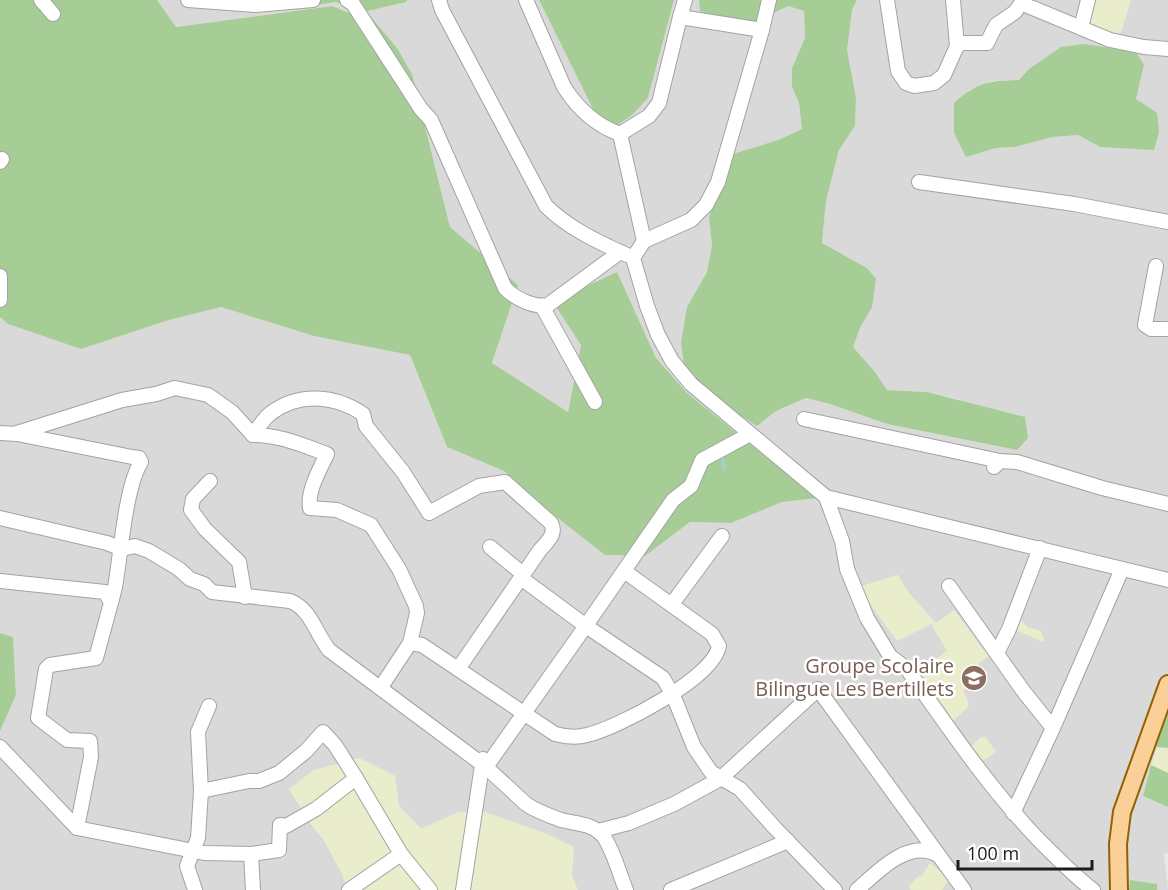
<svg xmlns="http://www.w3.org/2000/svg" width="1168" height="890" viewBox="0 0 1168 890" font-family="'Open Sans',sans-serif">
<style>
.residential{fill:#dad9d9;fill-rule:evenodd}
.farmland{fill:#eaedcc}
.forest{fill:#a6cd95}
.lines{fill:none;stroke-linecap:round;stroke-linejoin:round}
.stream{stroke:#a1cedb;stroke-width:3}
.minor-casing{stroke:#a3a3a3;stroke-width:16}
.major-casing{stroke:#936200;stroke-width:20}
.minor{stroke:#fff;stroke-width:14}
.major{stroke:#fbd098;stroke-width:16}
.labels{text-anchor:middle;stroke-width:5;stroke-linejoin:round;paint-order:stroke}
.education-label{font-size:20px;fill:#785e54;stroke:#fff;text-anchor:end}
</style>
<rect width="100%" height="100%" fill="#ede9e1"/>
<path class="residential" d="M157,0H279L307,7L335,2L368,11L406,2L407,0H539L595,113L648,98L674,0H699L701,11L723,19L756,22L788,6L804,11L805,38L792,68V87L799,103L802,129L778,140L721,186L709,217L712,246L707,272L687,307L757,425L776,411L806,398L830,404L887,424L1017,450L960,400L927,392L887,390L875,372L853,347L860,328L872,307L867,268L822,243L826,201L839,150L855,126L856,97L847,50L852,10L857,0H1087L1118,40L1131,0H1168V710L1156,744L1157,747L1168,748V773L1151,765L1143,796L1168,807V853L1164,854L1168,890H1157V884L1130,880L1129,890H942L949,879L928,866L922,876L909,886L911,890H578L572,876L459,812L421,829L399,806L395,776L289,789L313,827L324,840L343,876L347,890H0V731L16,695L13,637L0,633V317L8,324L81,349L169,320L221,307L314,336L410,355L447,447L504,471L550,512L605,555L645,556L690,522L731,523L782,502L825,496L797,482L687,393L656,358L617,273L581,344L568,412L492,363L518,285L450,227L412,74L370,16L349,13L331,6L175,27ZM1144,65L1136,99L1100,147L1078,135L1053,137L1015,147L996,148L966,157L969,90L992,81L1019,80ZM898,575L907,591L936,623L954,611L988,656L964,675L967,687L963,690L969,703L920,671L947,651L931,623L858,588Z"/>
<g class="farmland">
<polygon points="1087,0 1131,0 1118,41 1088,34"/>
<polygon points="898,575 907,591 936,623 954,610 988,656 964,675 969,685 963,691 969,706 951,723 920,671 947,651 931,624 897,641 858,587"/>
<polygon points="1021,620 1027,627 1041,631 1044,640 1043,642 1038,640 1016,630"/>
<polygon points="986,737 996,752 979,763 971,747 980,738"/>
<polygon points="1157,747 1168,748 1168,773 1151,765"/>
<polygon points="359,758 395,776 399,806 421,829 459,812 485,812 545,833 574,847 572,876 578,890 347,890 343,876 324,840 313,827 289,789 314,770"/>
<polygon points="930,863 949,879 942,890 911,890 909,887 918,876 922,876"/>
</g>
<g class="forest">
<polygon points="0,0 157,0 176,27 332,6 349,13 370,16 397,48 412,74 450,227 518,285 492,363 568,412 581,345 553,302 617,272 656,358 687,393 797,482 826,497 782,502 731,523 690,522 645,556 605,555 550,512 504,471 447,447 410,355 314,336 221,307 169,320 81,349 8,324 0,317"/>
<polygon points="279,0 407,0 406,2 368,11 335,2 307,7"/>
<polygon points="539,0 674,0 648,98 631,116 616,126 595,113"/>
<polygon points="699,0 857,0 852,10 847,50 856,97 855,126 839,150 826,201 822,243 867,268 876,279 872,307 860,328 853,347 875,372 887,390 927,392 1025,417 1028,438 1017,450 887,424 830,404 806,398 776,411 757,426 727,407 704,387 684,365 681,343 687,307 707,272 712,246 709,217 730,155 778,140 802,129 799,103 792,87 792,68 805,38 804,11 788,6 756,22 723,19 700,11"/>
<path d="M1084,44L1136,52L1144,65L1136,99L1157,113L1159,132L1154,150L1100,147L1078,135L1053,137L1015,147L996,148L966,157L954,133V103C978,82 988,81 1019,80L1029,69L1061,47Z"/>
<polygon points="0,633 13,637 16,695 0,731"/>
<polygon points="1168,710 1168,748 1157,747 1156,744"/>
<polygon points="1151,765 1168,773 1168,807 1143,796"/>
<polygon points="1130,880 1157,884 1157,890 1129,890"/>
</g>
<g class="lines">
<polyline class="stream" points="722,455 724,469"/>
<g class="minor-casing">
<g id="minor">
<polyline points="41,0 53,14"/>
<polyline points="188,0 255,5 313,0"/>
<path d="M347,0L353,4L421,109L431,120L505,288C514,298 534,308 548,305L620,252"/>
<path d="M439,0L442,10L546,206C568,228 598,242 627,255"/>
<path d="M526,0L564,87C578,109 595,125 620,134L649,116L659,103L680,17L762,30"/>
<polyline points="769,0 762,30 718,182 706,205 691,220 644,241 633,258 647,306 658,335 672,361 691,384 826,497 1168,580"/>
<polyline points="887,0 898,71 906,83 914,86 934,83 944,75 957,46 953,0"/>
<polyline points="1022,0 1028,6 1110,40 1144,47 1168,49"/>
<polyline points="680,17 685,0"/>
<polyline points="1081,28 1088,0"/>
<polyline points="957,46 962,43 987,43 996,25 1015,12 1023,1"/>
<polyline points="620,134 644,241"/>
<polyline points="0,162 2,159"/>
<polyline points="919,182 1074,204 1168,222"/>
<polyline points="1156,266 1145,325 1151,329 1168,329"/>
<polyline points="0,276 0,300"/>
<polyline points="542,306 595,402"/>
<polyline points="804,419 1000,461"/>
<path d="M0,433L17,434L132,457L139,458L141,462C125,488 121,554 115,587L112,599H109L105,592L0,581"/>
<polyline points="17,433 122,400 156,394 175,388 208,395 232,412 253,435"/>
<path d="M253,435C258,428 264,418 271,413C299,392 335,395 363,414L366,426L403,472L429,513L479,486L505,482L551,523C557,534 547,542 540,550L458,669"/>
<path d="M253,435C280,435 302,445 327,454C320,469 307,491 310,508L337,510L371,525L399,569L416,606L417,613L410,643L381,687"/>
<polyline points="994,467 1000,461 1017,462 1102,488 1168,504"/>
<polyline points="210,481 193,499 191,510 205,529 239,562 245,597"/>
<path d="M826,497L842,541L847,569L867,618L890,656L907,669C948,727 987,785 1036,837C1054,855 1073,875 1093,890"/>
<path d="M0,518L107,543L122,549L135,546L149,551L179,569L190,579L204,584L212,592L290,601C311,609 316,634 329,650L486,767L526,804C536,811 550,816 561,820C577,824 593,823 604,837C613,850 620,875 626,890"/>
<polyline points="490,547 523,574"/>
<polyline points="521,578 586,626 663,678 673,695 694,747 711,772 740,789 774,827 835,890"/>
<polyline points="949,586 1024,692 1053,728"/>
<polyline points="672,604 722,536"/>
<path d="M410,643L422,645L555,734C566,737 576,738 587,735C617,728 714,678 719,646L712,634L624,571"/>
<polyline points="997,653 1009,629 1040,548"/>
<polyline points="0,747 77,828 204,853 251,854 279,850 280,825 286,826 316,809 356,778"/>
<polyline points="486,767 578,637 673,500 691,486 702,460 750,434"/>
<polyline points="201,791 249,781 259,781 279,773 306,751 323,732 335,745 356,778 401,854 430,890"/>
<polyline points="1013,813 1053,728 1122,569"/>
<polyline points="77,828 91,757 90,741 67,740 38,718 46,669 50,665 96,658 112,599"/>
<polyline points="598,831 629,823 674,804 720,779 818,689 964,890"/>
<polyline points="251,854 253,890"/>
<polyline points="195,890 187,866 198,838 201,791 198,732 209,706"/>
<polyline points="349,890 401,854"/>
<polyline points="463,890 483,759"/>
<polyline points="671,890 788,841"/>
<path d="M857,890C877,872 909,838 938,855"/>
</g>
</g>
<g class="major-casing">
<polyline id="major" points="1119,890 1118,844 1122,812 1168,684"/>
</g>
<use href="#minor" class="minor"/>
<use href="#major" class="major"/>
</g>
<defs>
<g id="school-disc" transform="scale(1.35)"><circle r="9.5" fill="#8d6e63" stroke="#fff"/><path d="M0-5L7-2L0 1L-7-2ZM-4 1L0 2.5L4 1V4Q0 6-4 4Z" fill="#fff"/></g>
</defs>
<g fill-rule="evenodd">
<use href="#school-disc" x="974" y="678"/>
</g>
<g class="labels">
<g class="education-label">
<text x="954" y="673">Groupe Scolaire<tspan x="954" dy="23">Bilingue Les Bertillets</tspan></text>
</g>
</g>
<path d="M958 860v9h134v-9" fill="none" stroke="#1c1c1c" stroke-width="3"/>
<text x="967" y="860" font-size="18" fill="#1c1c1c" stroke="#ffffff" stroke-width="4.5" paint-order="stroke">100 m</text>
</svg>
